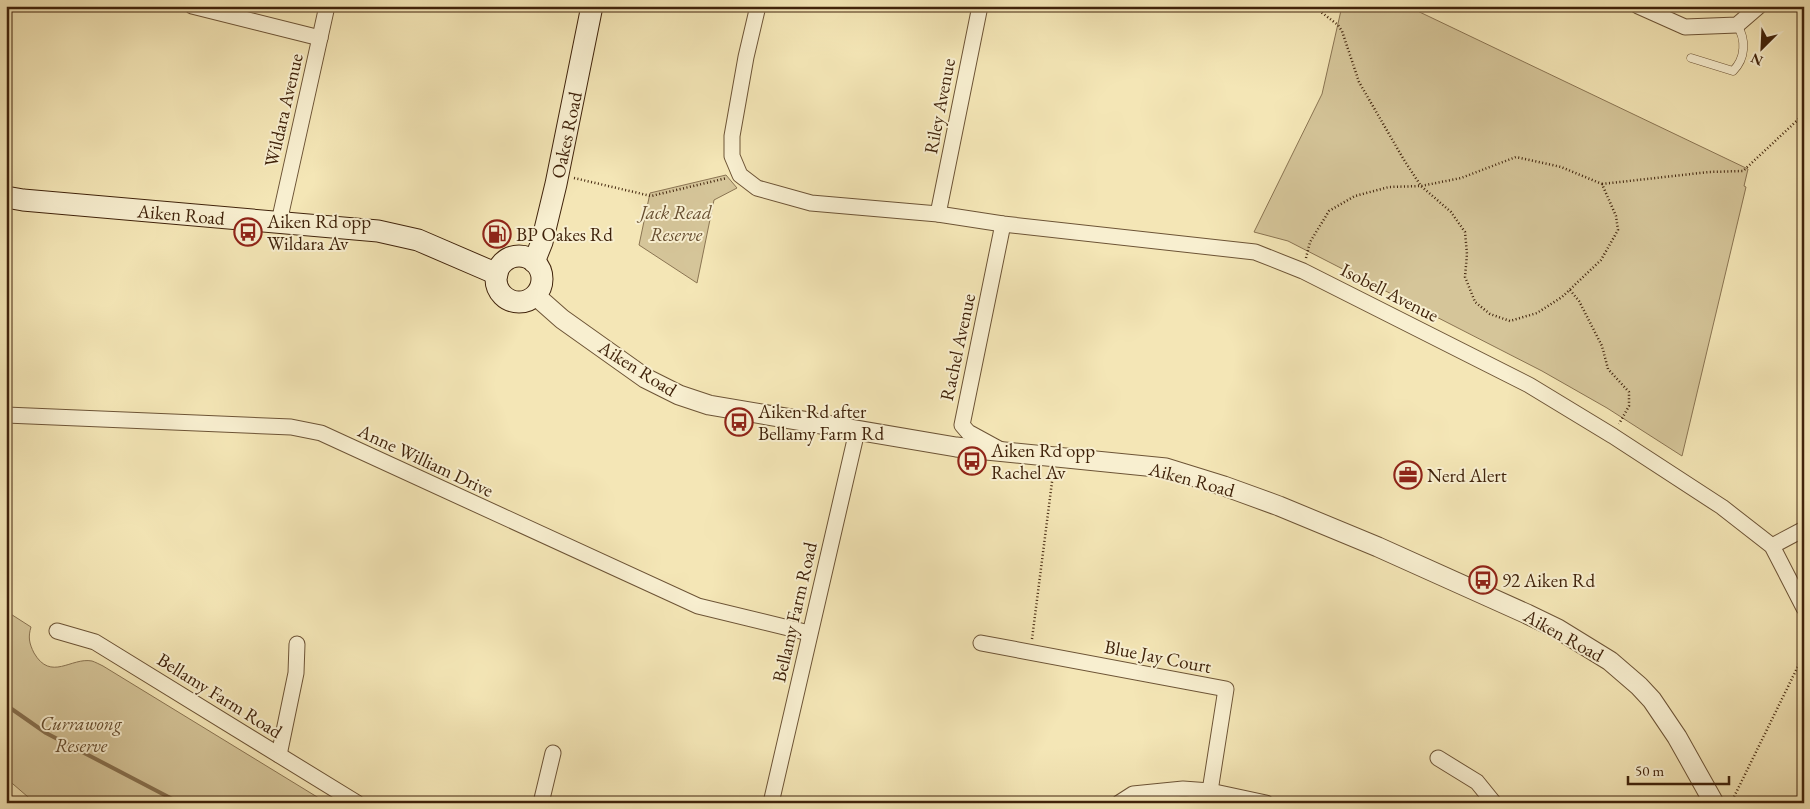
<svg xmlns="http://www.w3.org/2000/svg" width="1810" height="809" viewBox="0 0 1810 809" font-family="'EB Garamond',serif">
<style>
.green{fill:#d5c599;stroke:#8a7452}
.lines{fill:none;stroke-linecap:round;stroke-linejoin:round}
.stream{stroke:#87704f;stroke-width:4}
.service-casing{stroke:#6d5436;stroke-width:9}
.minor-casing{stroke:#6d5436;stroke-width:17}
.tertiary-casing{stroke:#6d5436;stroke-width:21}
.secondary-casing{stroke:#40230b;stroke-width:23}
.path{stroke:#40230b;stroke-width:2.5;stroke-dasharray:1 2.5;stroke-linecap:butt}
.service{stroke:#f8efd0;stroke-width:8}
.minor{stroke:#f8efd0;stroke-width:15}
.tertiary{stroke:#f8efd0;stroke-width:19}
.secondary{stroke:#f8efd0;stroke-width:21}
.labels{text-anchor:middle;stroke-width:4;stroke-linejoin:round;paint-order:stroke}
.street-label{font-size:19px;fill:#40230b;stroke:#f8efd0}
.park-label{font-size:19px;font-style:italic;fill:#654c2e;stroke:#f8efd0}
.poi-label{font-size:19px;fill:#40230b;stroke:#f8efd0;text-anchor:start}
</style>
<rect width="100%" height="100%" fill="#f4e6b6"/>
<filter id="stains"><feTurbulence type="fractalNoise" baseFrequency=".004" numOctaves="4"/><feColorMatrix values="0 0 0 0 .2 0 0 0 0 .09 0 0 0 0 .02 0 0 0 .5 -.17"/></filter>
<radialGradient id="worn" r=".72"><stop offset=".6" stop-color="#630" stop-opacity="0"/><stop offset="1" stop-color="#630" stop-opacity=".3"/></radialGradient>
<g class="green">
<polygon points="1342,6 1407,6 1748,169 1744,186 1746,187 1682,456 1607,408 1542,371 1288,241 1254,232 1322,94"/>
<polygon points="726,175 737,188 714,200 697,283 639,245 650,193"/>
<path d="M6,611L31,627C28,637 29,643 34,653C51,682 71,657 92,661C95,662 99,664 103,666L327,803H35L6,778Z"/>
</g>
<g class="lines">
<polyline class="stream" points="6,705 46,733 180,803"/>
<g class="service-casing">
<path id="service" d="M1691,58L1733,71C1746,58 1746,39 1737,25"/>
</g>
<g class="minor-casing">
<g id="minor">
<polyline points="192,6 320,38"/>
<polyline points="758,6 746,57 732,136 732,156 740,175 757,188 811,203 938,214 1003,224 1255,252 1303,271 1529,385 1613,436 1722,507 1772,546 1804,608"/>
<polyline points="1638,6 1685,27 1737,25 1759,6"/>
<polyline points="938,214 980,6"/>
<polyline points="279,222 327,6"/>
<polyline points="6,415 291,427 321,433 698,606 809,633"/>
<polyline points="1001,450 968,432 962,425 1003,224"/>
<polyline points="1772,546 1804,529"/>
<polyline points="57,631 95,642 357,803"/>
<polyline points="981,643 1226,689 1210,791"/>
<polyline points="279,755 296,673 297,644"/>
<polyline points="1438,758 1477,782 1494,803"/>
<polyline points="541,803 553,753"/>
<polyline points="771,803 857,431"/>
<polyline points="1119,803 1133,794 1183,789 1210,791 1266,803"/>
</g>
</g>
<g class="tertiary-casing">
<polyline id="tertiary" points="536,296 562,319 645,378 679,395 709,405 956,447 1166,468 1224,486 1279,506 1378,547 1527,614 1558,629 1610,661 1639,686 1652,700 1677,737 1714,803"/>
</g>
<g class="secondary-casing">
<g id="secondary">
<polyline points="6,197 23,200 378,231 418,240 497,274"/>
<circle cx="519" cy="279" r="23"/>
<polyline points="534,262 542,242 556,184 592,6"/>
</g>
</g>
<g class="path">
<polyline points="574,178 651,196 727,178"/>
<polyline points="1602,184 1709,172 1743,171 1804,114"/>
<polyline points="1306,258 1310,242 1329,211 1355,196 1389,187 1421,186 1461,178 1516,157 1561,167 1602,184 1616,216 1618,230 1601,260 1562,297 1537,313 1510,321 1490,314 1475,302 1465,277 1467,254 1465,232 1451,212 1421,186 1404,160 1359,82 1342,31 1338,25 1313,6"/>
<polyline points="1570,290 1579,301 1602,346 1608,369 1629,392 1629,406 1619,424"/>
<polyline points="1032,639 1053,474"/>
<polyline points="1731,803 1804,654"/>
</g>
<use href="#service" class="service"/>
<use href="#minor" class="minor"/>
<use href="#tertiary" class="tertiary"/>
<use href="#secondary" class="secondary"/>
</g>
<defs>
<g id="bus-ring" transform="scale(1.4375)"><circle r="9.5" fill="#f8efd0" stroke="#8f2418" stroke-width="1.5"/><path d="M-5-6H5V4H4V6H2V4H-2V6H-4V4H-5ZM-3.5-4V0h7V-4ZM-3.5 1.2v1.5H-2V1.2ZM2 1.2v1.5H3.5V1.2Z" fill="#8f2418"/></g>
<g id="fuel-ring" transform="scale(1.4375)"><circle r="9.5" fill="#f8efd0" stroke="#8f2418" stroke-width="1.5"/><path d="M-5.5-6h7V0h2V4h1.3V-2.5L3-4.5l.8-.8L6-3V5H2.5V1h-1V6h-7ZM-4.2-4.7v3.2H.2V-4.7Z" fill="#8f2418"/></g>
<g id="office-ring" transform="scale(1.4375)"><circle r="9.5" fill="#f8efd0" stroke="#8f2418" stroke-width="1.5"/><path d="M-6-3h4V-5.5h4V-3h4V5H-6ZM-1-4.5V-3h2v-1.5ZM-6 0V1H6V0Z" fill="#8f2418"/></g>
</defs>
<g fill-rule="evenodd">
<use href="#bus-ring" x="248" y="232"/>
<use href="#fuel-ring" x="497" y="234"/>
<use href="#bus-ring" x="739" y="422"/>
<use href="#bus-ring" x="972" y="461"/>
<use href="#office-ring" x="1408" y="475"/>
<use href="#bus-ring" x="1483" y="580"/>
</g>
<g class="labels">
<g class="street-label">
<text transform="translate(939 106) rotate(-79)" y="7">Riley Avenue</text>
<text transform="translate(283 110) rotate(-77)" y="7">Wildara Avenue</text>
<text transform="translate(566 135) rotate(-78)" y="7">Oakes Road</text>
<text transform="translate(181 214) rotate(5)" y="7">Aiken Road</text>
<text transform="translate(1390 292) rotate(27)" y="7">Isobell Avenue</text>
<text transform="translate(957 347) rotate(-78)" y="7">Rachel Avenue</text>
<text transform="translate(638 368) rotate(32)" y="7">Aiken Road</text>
<text transform="translate(426 460) rotate(25)" y="7">Anne William Drive</text>
<text transform="translate(1192 479) rotate(15)" y="7">Aiken Road</text>
<text transform="translate(794 612) rotate(-77)" y="7">Bellamy Farm Road</text>
<text transform="translate(1564 635) rotate(29)" y="7">Aiken Road</text>
<text transform="translate(1158 656) rotate(11)" y="7">Blue Jay Court</text>
<text transform="translate(220 695) rotate(32)" y="7">Bellamy Farm Road</text>
</g>
<g class="park-label">
<text x="676" y="219">Jack Read<tspan x="676" dy="22">Reserve</tspan></text>
<text x="81" y="730">Currawong<tspan x="81" dy="22">Reserve</tspan></text>
</g>
<g class="poi-label">
<text x="267" y="228">Aiken Rd opp<tspan x="267" dy="22">Wildara Av</tspan></text>
<text x="516" y="241">BP Oakes Rd</text>
<text x="758" y="418">Aiken Rd after<tspan x="758" dy="22">Bellamy Farm Rd</tspan></text>
<text x="991" y="457">Aiken Rd opp<tspan x="991" dy="22">Rachel Av</tspan></text>
<text x="1427" y="482">Nerd Alert</text>
<text x="1502" y="587">92 Aiken Rd</text>
</g>
</g>
<rect width="1810" height="809" fill="none" stroke="#f4e6b6" stroke-width="25"/>
<rect x="8" y="8" width="1795" height="794" fill="none" stroke="#40230b" stroke-width="2.5"/>
<rect x="12" y="12" width="1785" height="784" fill="none" stroke="#40230b"/>
<g transform="translate(1762 48) rotate(204)" stroke="#f8efd0" stroke-width="4" paint-order="stroke">
<path d="M0-4L9 19L0 12L-9 19Z" fill="#40230b"/>
<text y="-8" font-size="14" font-weight="bold" text-anchor="middle" fill="#40230b">N</text>
</g>
<path d="M1628 776v8h101v-8" fill="none" stroke="#40230b" stroke-width="2.5"/>
<text x="1635" y="776" font-size="15" fill="#40230b" stroke="#f8efd0" stroke-width="4" paint-order="stroke">50 m</text>
<rect width="100%" height="100%" filter="url(#stains)"/>
<rect width="100%" height="100%" fill="url(#worn)"/>
</svg>
